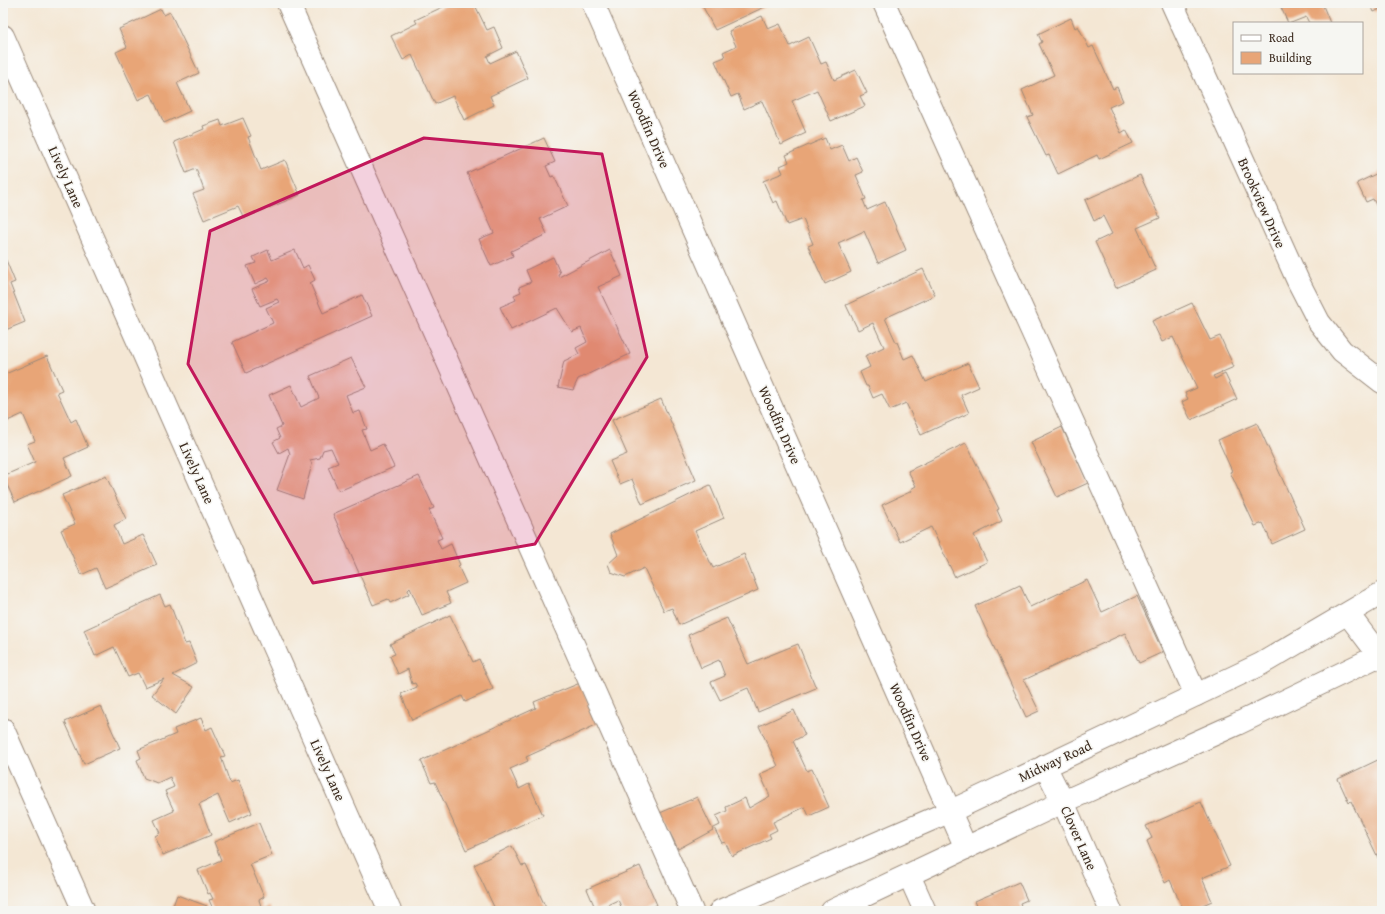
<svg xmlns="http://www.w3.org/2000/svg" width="1385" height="914" viewBox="0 0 1385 914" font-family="'Gentium Book Plus',serif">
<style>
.building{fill:#e8a577}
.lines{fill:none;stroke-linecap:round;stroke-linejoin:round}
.minor-casing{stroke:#988879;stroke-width:24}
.major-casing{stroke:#988879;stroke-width:24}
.minor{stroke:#fff;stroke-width:22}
.major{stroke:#fff;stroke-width:22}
.marked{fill:#c2185b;fill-opacity:0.2;stroke:#c2185b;stroke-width:3;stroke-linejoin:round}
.labels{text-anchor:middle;stroke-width:3;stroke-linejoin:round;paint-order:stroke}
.street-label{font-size:14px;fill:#3b2a1e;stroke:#f6f6f2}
</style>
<rect width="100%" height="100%" fill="#f6f6f2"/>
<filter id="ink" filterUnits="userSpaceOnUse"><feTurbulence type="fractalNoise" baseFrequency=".025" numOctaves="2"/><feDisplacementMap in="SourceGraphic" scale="8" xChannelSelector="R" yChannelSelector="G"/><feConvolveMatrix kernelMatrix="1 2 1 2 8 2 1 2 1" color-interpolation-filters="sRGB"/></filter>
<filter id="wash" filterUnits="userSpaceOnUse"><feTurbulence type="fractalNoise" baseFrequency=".012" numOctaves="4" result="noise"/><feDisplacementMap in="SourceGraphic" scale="16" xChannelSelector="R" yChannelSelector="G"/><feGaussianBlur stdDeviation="0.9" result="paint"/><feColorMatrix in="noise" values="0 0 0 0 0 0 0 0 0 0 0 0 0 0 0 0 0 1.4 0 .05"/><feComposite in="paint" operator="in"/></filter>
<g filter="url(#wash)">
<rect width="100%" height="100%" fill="#f4e7d4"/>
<g id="blocks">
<g class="building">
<polygon points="451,3 474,3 487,30 494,27 503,48 487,56 490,63 516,51 528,78 490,96 494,105 464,120 453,96 435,104 412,55 403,60 391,36 417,23 415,20"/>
<polygon points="701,3 773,3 715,30"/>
<polygon points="1279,3 1322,3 1330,23 1309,23 1306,17 1291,23 1288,23"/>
<polygon points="1370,3 1382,3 1382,8 1374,12"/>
<polygon points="161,9 164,15 170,12 199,73 177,83 190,111 164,123 151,94 138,100 116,52 127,47 119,29"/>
<polygon points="762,16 768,29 780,24 790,46 809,37 821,64 826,62 834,80 856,70 867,93 860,96 865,106 831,121 817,90 792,101 806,133 781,145 762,101 744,109 738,94 731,97 715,61 725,57 723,52 736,46 729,31"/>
<polygon points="1071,18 1075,28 1078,26 1089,48 1093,46 1113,89 1117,87 1123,101 1109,107 1121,133 1126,130 1133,143 1099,159 1097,155 1058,174 1049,155 1046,156 1027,117 1033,115 1022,90 1054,75 1039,44 1042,42 1038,34"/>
<polygon points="243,118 251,136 248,137 261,170 285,160 300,195 244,218 238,206 204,220 193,194 204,190 196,169 186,173 174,142 204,129 203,126 220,120 222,126"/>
<polygon points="544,138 555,162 546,166 551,177 554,176 568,206 540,219 547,234 511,251 513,256 491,266 479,239 494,233 467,173"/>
<polygon points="825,138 830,150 842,145 849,161 856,157 863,172 856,175 866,199 863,200 867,210 885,202 906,250 878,263 864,231 838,243 851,272 825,284 808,246 813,244 803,219 787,225 777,201 773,203 763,181 783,173 780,166 789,162 786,155"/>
<polygon points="1382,171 1382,217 1373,199 1366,202 1357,183"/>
<polygon points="1140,175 1160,218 1137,228 1156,270 1116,288 1095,242 1112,234 1103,216 1094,221 1085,200"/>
<polygon points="268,250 272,260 295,250 303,268 308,265 315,280 310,283 323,313 362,295 372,316 246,373 232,342 273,323 266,308 279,302 277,299 260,306 252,289 270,281 268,278 255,284 247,266 256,263 253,257"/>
<polygon points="610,250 622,276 598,287 630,354 578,379 573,390 558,387 564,361 579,354 576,348 587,342 581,328 572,332 557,308 511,330 500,307 516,300 514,295 521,292 519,287 531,282 526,270 553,257 560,273 558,274 559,277"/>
<polygon points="6,260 15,282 10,284 25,322 3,331 3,261"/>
<polygon points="923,269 935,295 885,318 896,342 897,342 904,359 913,355 926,382 968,363 979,387 961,395 969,413 921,435 906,403 890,410 882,394 873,398 868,386 866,386 860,372 870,367 865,356 884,347 873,323 858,330 846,305"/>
<polygon points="1192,303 1210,340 1220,336 1234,367 1213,376 1215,379 1225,374 1237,399 1191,420 1182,402 1188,399 1185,393 1197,388 1173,337 1162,342 1152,321"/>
<polygon points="47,356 62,390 57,392 71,422 76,419 88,447 64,458 72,476 15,502 3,476 35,462 27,444 35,441 23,414 3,423 3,375"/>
<polygon points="351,358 366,387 346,395 353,413 360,411 367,429 362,430 370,450 383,444 394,467 339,491 328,467 338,463 331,448 323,450 320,458 310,460 312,464 303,499 277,490 290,454 288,448 279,453 273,442 280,438 276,429 282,426 269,395 291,385 301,407 319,398 310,376"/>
<polygon points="661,399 696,480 642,504 632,479 620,484 610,461 627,454 612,420"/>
<polygon points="1257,423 1305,529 1272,544 1263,523 1255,526 1230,472 1232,471 1218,440"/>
<polygon points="1062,427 1088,483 1057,497 1031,442"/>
<polygon points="966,443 999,509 997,510 1002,521 974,535 987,562 955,577 931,527 900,542 882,505 912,491 911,489 916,486 908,471"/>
<polygon points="106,476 126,519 114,525 122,544 143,535 157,565 105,588 96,568 81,575 61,530 75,524 62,495"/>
<polygon points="419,476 434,508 429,510 442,538 437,540 441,549 451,544 460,565 458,566 466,583 446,592 451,603 422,615 410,588 408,590 409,594 390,603 388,599 373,605 333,514"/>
<polygon points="710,485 724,518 695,531 713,568 744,554 758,590 679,625 672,608 664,611 644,568 625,577 611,572 608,564 618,555 610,534"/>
<polygon points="1087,580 1102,612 1137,596 1163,652 1139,663 1125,633 1024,680 1039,711 1026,717 975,606 1020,585 1030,607"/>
<polygon points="160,595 165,606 170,604 185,644 189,643 197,663 173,675 194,687 176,714 152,695 164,679 145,687 138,673 128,677 114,647 95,656 84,630"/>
<polygon points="450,615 473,662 479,659 493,689 465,702 462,696 412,720 401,694 417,687 415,683 412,684 408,669 398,674 390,656 395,654 390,644"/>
<polygon points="727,618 748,664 798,644 816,688 758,712 748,688 720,700 711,682 725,676 719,660 701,668 688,635"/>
<polygon points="580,683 598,724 526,757 528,761 510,769 519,789 529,784 543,815 466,850 435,782 431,783 421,761 536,708 534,702"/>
<polygon points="101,706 120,748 84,764 65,722"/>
<polygon points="794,710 805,735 793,741 807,771 812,769 829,807 809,816 805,807 773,822 777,830 769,834 771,838 732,856 725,842 722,843 714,828 720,825 716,816 727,811 726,807 745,798 749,808 770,796 760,774 778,766 759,726"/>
<polygon points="201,718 206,730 212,727 225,756 221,757 230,783 238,780 252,813 230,823 218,795 199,804 211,835 163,855 155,836 160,833 154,820 174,811 165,791 174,787 170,777 157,783 144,778 137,760 141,758 138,750 176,734 174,729"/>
<polygon points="1382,758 1382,864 1381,864 1351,801 1349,803 1338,779"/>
<polygon points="697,797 713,830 678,849 660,813"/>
<polygon points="1201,802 1230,866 1202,878 1212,901 1189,911 1184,911 1170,880 1165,883 1147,841 1152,838 1146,826"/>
<polygon points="259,823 272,855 250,864 264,897 259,900 262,909 269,906 271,911 214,911 209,900 213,899 210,893 208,894 198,870 221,860 214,842"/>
<polygon points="512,846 522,866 526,865 547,910 545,911 496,911 474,865"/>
<polygon points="640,866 657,905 644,911 623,911 618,900 596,910 587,889"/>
<polygon points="1019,882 1027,900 1020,903 1023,911 979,911 975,901"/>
<polygon points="177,895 207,906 205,911 171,911"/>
</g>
</g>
</g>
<g filter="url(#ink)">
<use href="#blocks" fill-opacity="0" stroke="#988879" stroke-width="1"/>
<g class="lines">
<g class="minor-casing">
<g id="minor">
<polyline points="288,3 692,911"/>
<polyline points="593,3 966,848"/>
<polyline points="884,3 1196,695"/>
<polyline points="1172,3 1298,281 1319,322 1342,351 1382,382"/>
<polyline points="3,36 390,911"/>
<polyline points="1348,614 1382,659"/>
<polyline points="3,729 84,911"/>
<polyline points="1045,766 1063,802 1111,911"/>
<polyline points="909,875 925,911"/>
</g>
</g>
<g class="major-casing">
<g id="major">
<polyline points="720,911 951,811 1196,695 1261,664 1382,593"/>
<polyline points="832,911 1063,802 1237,724 1382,654"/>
</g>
</g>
<use href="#minor" class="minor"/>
<use href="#major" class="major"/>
</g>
</g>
<path class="marked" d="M424,138L602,154L647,357L535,544L313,583L188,364L210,231Z"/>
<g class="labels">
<g class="street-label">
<text transform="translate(649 129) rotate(66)" y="5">Woodfin Drive</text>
<text transform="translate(66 177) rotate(66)" y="5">Lively Lane</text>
<text transform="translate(1262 203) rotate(66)" y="5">Brookview Drive</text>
<text transform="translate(780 425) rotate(66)" y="5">Woodfin Drive</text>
<text transform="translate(197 473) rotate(66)" y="5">Lively Lane</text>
<text transform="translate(911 722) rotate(66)" y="5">Woodfin Drive</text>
<text transform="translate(1055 761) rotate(-25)" y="5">Midway Road</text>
<text transform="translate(328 770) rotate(66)" y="5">Lively Lane</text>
<text transform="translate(1079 838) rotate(66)" y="5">Clover Lane</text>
</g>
</g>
<rect width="1385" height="914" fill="none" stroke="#f6f6f2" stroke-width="16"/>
<rect x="1233" y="22" width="130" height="52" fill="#f6f6f2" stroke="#aba49d"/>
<rect x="1241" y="35" width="20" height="6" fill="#ffffff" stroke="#aba49d"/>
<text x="1269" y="42" font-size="12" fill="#3b2a1e">Road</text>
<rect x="1241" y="52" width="20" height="12" fill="#e8a577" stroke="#aba49d"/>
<text x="1269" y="62" font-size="12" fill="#3b2a1e">Building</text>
</svg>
